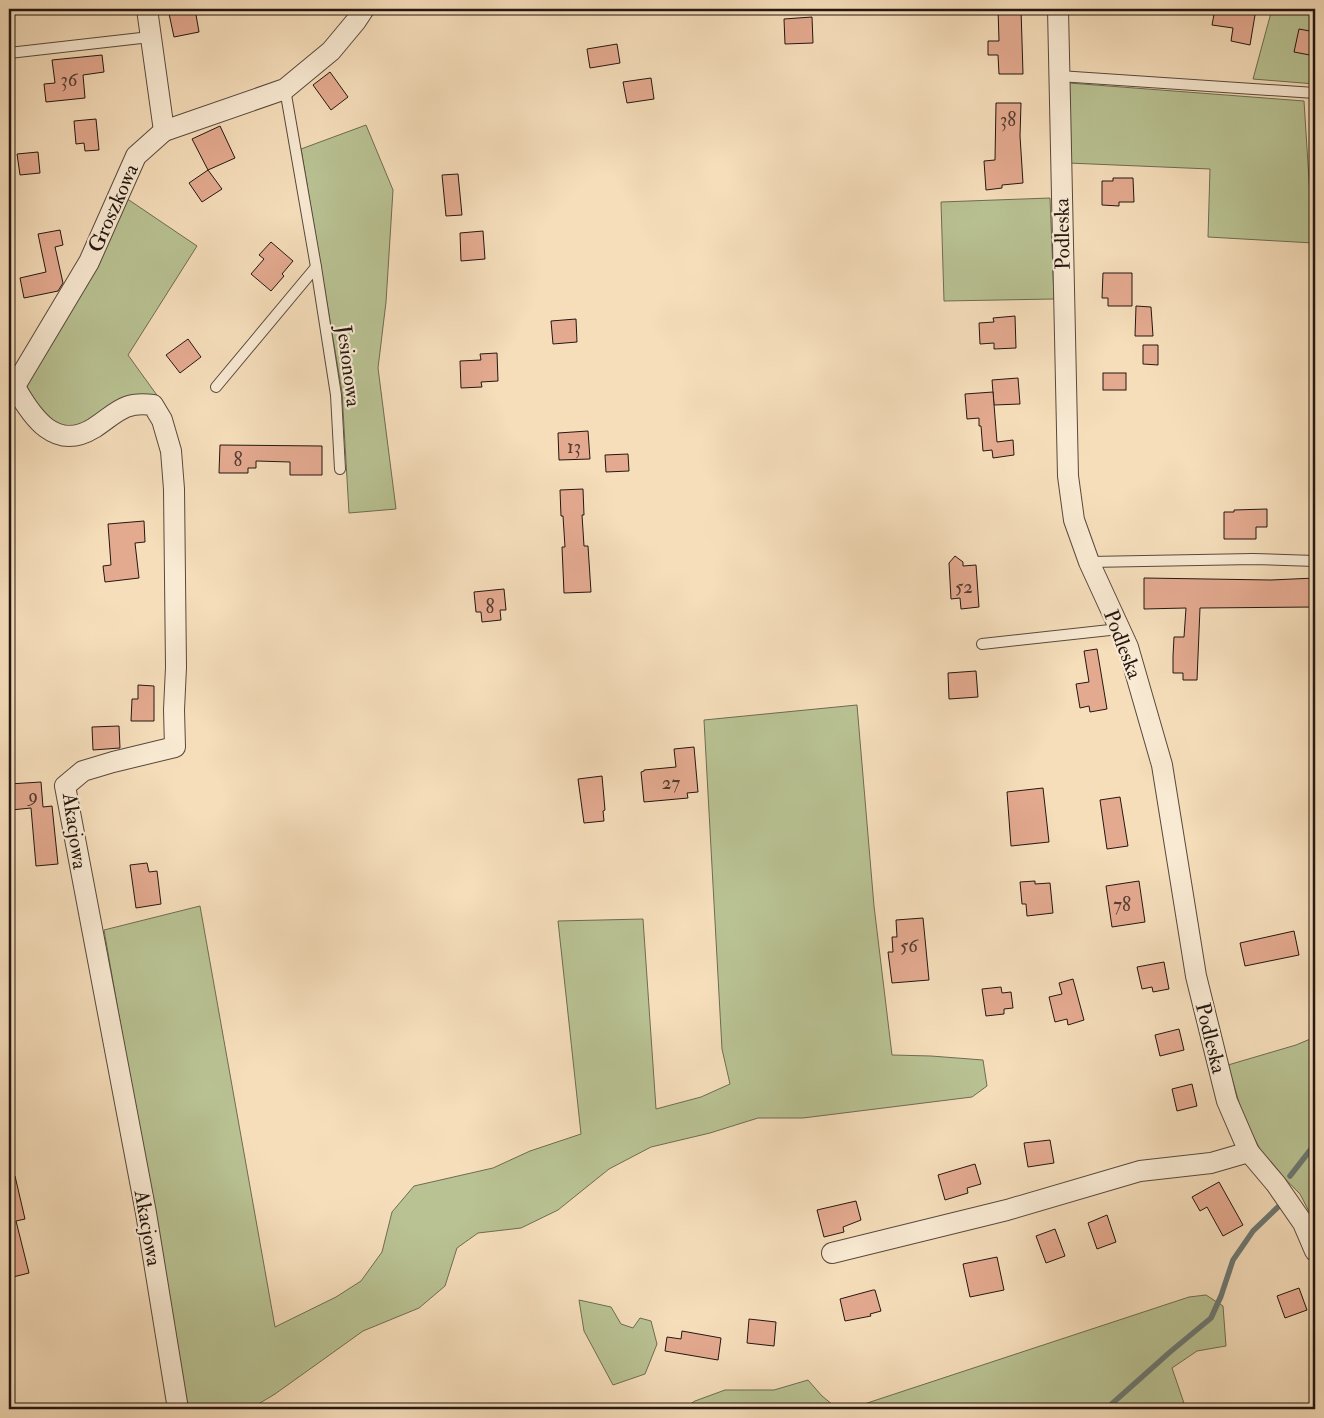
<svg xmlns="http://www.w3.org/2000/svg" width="1324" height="1418" viewBox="0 0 1324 1418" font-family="'IM FELL Double Pica',serif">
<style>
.green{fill:#b9c293;stroke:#6e6c52}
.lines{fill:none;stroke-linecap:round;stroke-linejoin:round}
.stream{stroke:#6d7974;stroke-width:5.5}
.building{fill:#e4aa90;stroke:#241711}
.service-casing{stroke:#58493c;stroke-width:12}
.minor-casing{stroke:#58493c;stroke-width:22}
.service{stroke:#f9ead3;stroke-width:10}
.minor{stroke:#f9ead3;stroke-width:20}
.labels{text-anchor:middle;stroke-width:4.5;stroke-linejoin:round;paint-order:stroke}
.number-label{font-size:19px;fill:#543c31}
.street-label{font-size:21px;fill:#241711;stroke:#f9ead3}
</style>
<rect width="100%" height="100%" fill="#f6debb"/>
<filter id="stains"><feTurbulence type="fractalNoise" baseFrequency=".004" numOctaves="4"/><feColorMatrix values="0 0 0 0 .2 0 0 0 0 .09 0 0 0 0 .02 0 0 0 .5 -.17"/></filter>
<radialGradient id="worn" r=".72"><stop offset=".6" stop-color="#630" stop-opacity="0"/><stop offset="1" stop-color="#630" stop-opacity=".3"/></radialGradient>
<g class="green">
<polygon points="1272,9 1315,9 1315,84 1253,79"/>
<polygon points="1069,83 1304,101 1313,243 1208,237 1210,169 1068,163"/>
<polygon points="366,125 393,190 386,302 378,368 396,509 349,513 342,392 301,149"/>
<path d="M126,198L197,246L128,355L159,398L68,431C46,422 36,406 26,385Z"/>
<polygon points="1050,198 1054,299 944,301 941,202"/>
<polygon points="857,705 874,906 892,1055 931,1056 983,1060 987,1086 972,1097 803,1118 758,1118 710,1133 651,1147 609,1169 558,1210 521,1228 478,1233 457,1248 445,1286 419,1308 363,1331 275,1394 250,1409 188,1409 104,930 200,906 275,1327 336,1297 361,1281 382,1252 392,1212 414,1186 493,1168 530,1151 581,1134 558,921 643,919 656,1109 701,1097 730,1084 722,1049 704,720"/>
<polygon points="1315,1037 1315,1223 1300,1194 1264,1157 1243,1116 1228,1065 1296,1045"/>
<polygon points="1206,1295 1223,1306 1226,1346 1197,1351 1172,1368 1186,1409 849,1409 1189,1297"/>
<polygon points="579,1300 611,1307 621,1324 633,1328 640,1318 651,1321 657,1344 645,1374 613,1385 584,1331"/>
<polygon points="808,1380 822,1396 838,1409 682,1409 695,1401 725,1390 774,1390"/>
</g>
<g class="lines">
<g class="stream">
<polyline points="1290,1176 1315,1144"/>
<polyline points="1106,1409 1170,1352 1211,1318 1221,1296 1233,1260 1253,1231 1279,1206"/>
</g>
</g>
<g class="building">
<polygon points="168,9 195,9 199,32 174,37"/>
<polygon points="998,9 1021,9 1023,74 999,74 998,55 988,55 988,41 999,41"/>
<polygon points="1215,9 1256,9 1250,45 1231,41 1233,28 1212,25"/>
<polygon points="812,17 813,43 785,44 784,19"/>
<polygon points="1299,29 1315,32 1315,56 1294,52"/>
<polygon points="617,44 620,63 590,68 587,49"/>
<polygon points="102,55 104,72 83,75 85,98 46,102 44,84 55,83 52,60"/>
<polygon points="330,72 348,97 331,110 313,85"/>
<polygon points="651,78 654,99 627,103 623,82"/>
<polygon points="996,103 1021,103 1020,136 1023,183 1002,185 1002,188 986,190 984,161 995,160"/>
<polygon points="96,119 99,150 85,151 84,143 76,144 74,121"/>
<polygon points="220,126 235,158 208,170 222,189 202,202 189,183 208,170 192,139"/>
<polygon points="38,152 40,173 20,175 17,154"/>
<polygon points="458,174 462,215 446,216 442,175"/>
<polygon points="1113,178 1133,178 1134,202 1119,202 1119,206 1102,205 1102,181 1113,181"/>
<polygon points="60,230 63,245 55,247 63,283 58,291 24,298 20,278 46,272 38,234"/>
<polygon points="483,231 485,259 461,261 460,233"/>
<polygon points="271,242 293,261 282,274 284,276 271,291 251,274 264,259 259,255"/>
<polygon points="1103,273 1132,273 1132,306 1108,306 1108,298 1102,298"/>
<polygon points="1136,306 1151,307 1153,336 1135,336"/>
<polygon points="1015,316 1016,348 994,349 994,343 980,344 979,323 994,322 993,318"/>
<polygon points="576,319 577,342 553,344 551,321"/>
<polygon points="188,339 201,357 180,373 166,355"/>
<polygon points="1143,345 1158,345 1158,365 1143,364"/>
<polygon points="497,353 498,381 481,382 482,387 461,388 460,361 481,360 480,354"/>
<rect x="1103" y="373" width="23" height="17"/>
<polygon points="1018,378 1020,404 994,405 992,380"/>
<polygon points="993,392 997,442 1013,440 1014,455 993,458 992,450 983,451 981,426 979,426 979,418 967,419 965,394"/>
<polygon points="588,431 590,459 559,460 558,433"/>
<polygon points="220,445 322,446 322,475 290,475 290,462 256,461 256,468 248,468 248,473 219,473"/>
<polygon points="628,454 629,471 606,472 605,455"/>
<polygon points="583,489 584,515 582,515 584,546 588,546 591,592 564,593 562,547 565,547 563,516 561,516 560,490"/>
<polygon points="1267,509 1267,527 1256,527 1256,539 1224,539 1224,512 1234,512 1234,510"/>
<polygon points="144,521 145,542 135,543 139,578 105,582 103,566 111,565 108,524"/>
<polygon points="955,556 963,562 963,566 976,565 979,607 961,609 960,598 951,599 949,563"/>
<polygon points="1144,578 1271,580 1315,578 1315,607 1200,608 1197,680 1183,680 1183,673 1173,673 1173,656 1174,637 1184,637 1186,608 1144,609"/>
<polygon points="504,589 506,610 500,610 501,620 482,622 481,612 476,612 474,592"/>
<polygon points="1097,649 1107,709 1090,712 1089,706 1080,708 1076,684 1089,682 1084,651"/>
<polygon points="976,671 978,697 949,699 948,673"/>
<polygon points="138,685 154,686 154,721 131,721 132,699 138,699"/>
<polygon points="119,726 120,748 93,750 92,727"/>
<polygon points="694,747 698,792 687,793 688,798 644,802 641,772 644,771 644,770 676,767 674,749"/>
<polygon points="602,776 605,810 603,811 604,821 584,823 578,779"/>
<polygon points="41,782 43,807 52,806 58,864 36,866 31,808 11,810 9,784"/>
<polygon points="1043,788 1049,842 1011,846 1007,792"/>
<polygon points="1120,797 1128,846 1107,849 1100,800"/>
<polygon points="147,863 149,872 157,871 161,904 136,908 130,865"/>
<polygon points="1035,881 1035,884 1050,883 1053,913 1027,916 1026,904 1022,904 1020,882"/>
<polygon points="1139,881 1145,922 1112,927 1106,886"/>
<polygon points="923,918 929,980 892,983 888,952 893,952 892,937 897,937 896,920"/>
<polygon points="1294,931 1299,955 1245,966 1240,943"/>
<polygon points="1164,962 1169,989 1153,992 1152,987 1142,989 1137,967"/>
<polygon points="1073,979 1084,1020 1068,1025 1067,1019 1055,1022 1049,997 1062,994 1059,983"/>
<polygon points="1001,987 1002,993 1011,992 1013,1008 1004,1009 1004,1014 986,1016 982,989"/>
<polygon points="1179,1029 1184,1050 1160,1056 1155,1035"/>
<polygon points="1192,1084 1197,1106 1177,1111 1172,1089"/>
<polygon points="1050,1140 1054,1163 1028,1167 1024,1143"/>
<polygon points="975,1164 981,1184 967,1188 968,1193 945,1200 938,1175"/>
<polygon points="15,1176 25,1219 16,1221 29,1273 9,1278 9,1177"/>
<polygon points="1219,1182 1243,1225 1223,1236 1207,1207 1200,1211 1192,1197"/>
<polygon points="856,1201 861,1220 843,1227 844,1232 824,1237 817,1210"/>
<polygon points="1107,1215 1116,1242 1097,1249 1088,1223"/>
<polygon points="1055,1229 1065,1256 1046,1263 1036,1236"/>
<polygon points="997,1257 1004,1290 970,1297 963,1264"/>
<polygon points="1299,1288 1307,1310 1285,1318 1277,1296"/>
<polygon points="873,1290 875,1290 881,1311 870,1314 871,1316 845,1321 840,1299"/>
<polygon points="749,1319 776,1322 774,1346 747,1343"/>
<polygon points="682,1331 721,1338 718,1360 665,1351 667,1337 681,1339"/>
</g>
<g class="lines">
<g class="service-casing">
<g id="service">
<polyline points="9,53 150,37"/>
<polyline points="1059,76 1315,93"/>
<polyline points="285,89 316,267 336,395 340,469"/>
<polyline points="216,387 316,267"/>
<polyline points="1089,562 1253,559 1315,561"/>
<polyline points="982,644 1119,629"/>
</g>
</g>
<g class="minor-casing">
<g id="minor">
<polyline points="147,9 164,131"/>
<polyline points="1058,9 1068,476 1074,520 1089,562 1128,647 1162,765 1196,976 1227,1101 1249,1152 1276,1184 1303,1223 1315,1251"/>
<path d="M15,387C32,417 55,452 94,428C117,413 123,401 153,405L162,420L171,451L174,489L176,667L174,710L175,747L113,762L83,771L65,786L146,1213L178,1409"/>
<polyline points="9,396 89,262 136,156 164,131 285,89 331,51 356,21 364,9"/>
<polyline points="832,1253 1007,1210 1140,1171 1211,1163 1249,1152"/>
</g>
</g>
<use href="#service" class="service"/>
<use href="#minor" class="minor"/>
</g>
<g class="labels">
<g class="number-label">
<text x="69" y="86">36</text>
<text x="1008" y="126">38</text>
<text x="574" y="453">13</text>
<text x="238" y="466">8</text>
<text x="964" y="593">52</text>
<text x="490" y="613">8</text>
<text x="671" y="789">27</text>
<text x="33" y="802">9</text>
<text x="1122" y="911">78</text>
<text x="909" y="952">56</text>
</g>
<g class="street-label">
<text transform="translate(113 208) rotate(-66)" y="7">Groszkowa</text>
<text transform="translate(1062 234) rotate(-91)" y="7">Podleska</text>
<text transform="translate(349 366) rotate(83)" y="7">Jesionowa</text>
<text transform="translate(1123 644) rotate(69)" y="7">Podleska</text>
<text transform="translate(75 831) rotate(82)" y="7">Akacjowa</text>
<text transform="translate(1211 1038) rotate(76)" y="7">Podleska</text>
<text transform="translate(148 1228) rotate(80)" y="7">Akacjowa</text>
</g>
</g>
<rect width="1324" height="1418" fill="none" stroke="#f6debb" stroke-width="30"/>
<rect x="10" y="10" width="1304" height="1398" fill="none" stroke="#241711" stroke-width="2.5"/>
<rect x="15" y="15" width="1294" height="1388" fill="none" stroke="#241711"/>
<rect width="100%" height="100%" filter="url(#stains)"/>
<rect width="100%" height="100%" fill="url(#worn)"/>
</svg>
